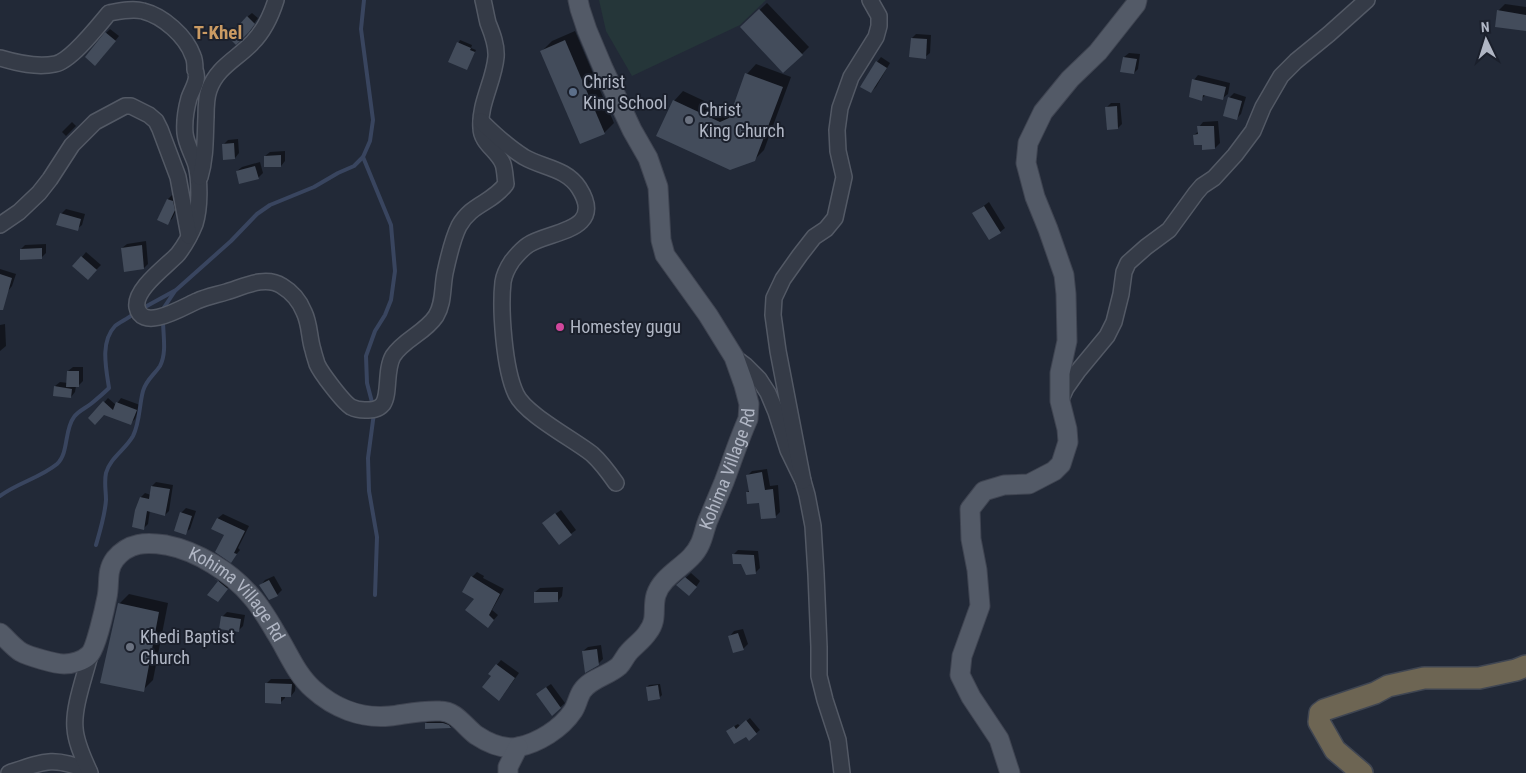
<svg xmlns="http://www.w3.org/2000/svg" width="1526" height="773" viewBox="0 0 1526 773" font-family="'Roboto Condensed',sans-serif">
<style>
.green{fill:#253639}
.shadow{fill:#0007}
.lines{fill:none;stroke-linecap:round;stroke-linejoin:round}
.stream{stroke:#39455f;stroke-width:4}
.building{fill:#434c5b}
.minor-casing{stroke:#535965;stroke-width:18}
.major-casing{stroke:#3f4451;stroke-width:21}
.highway-casing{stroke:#404652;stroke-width:24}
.minor{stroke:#353b47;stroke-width:15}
.major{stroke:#535a67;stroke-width:19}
.highway{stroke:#6d6553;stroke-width:21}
.service-dot{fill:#5c6f8a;stroke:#1b202c;stroke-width:2}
.worship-dot{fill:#6b7280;stroke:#1b202c;stroke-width:2}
.hotel-dot{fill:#d1479c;stroke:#1b202c;stroke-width:2}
.labels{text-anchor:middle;stroke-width:4;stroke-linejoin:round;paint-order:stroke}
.poi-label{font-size:18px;fill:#b0b6c4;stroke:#1b202c;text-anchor:start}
.street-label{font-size:18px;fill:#b0b6c4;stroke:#1b202c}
.neighbourhood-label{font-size:19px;font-weight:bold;fill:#cb9b63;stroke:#1b202c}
</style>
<rect width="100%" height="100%" fill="#222937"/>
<polygon class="green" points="599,0 766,0 740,25 632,76 606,31"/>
<g class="shadow">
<polygon points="767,3 809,47 802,54 749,20"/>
<polygon points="1505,4 1526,7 1526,30 1498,11"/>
<polygon points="252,13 259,19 258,18 248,32 247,17"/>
<polygon points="110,29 119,36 100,60 106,33"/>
<polygon points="575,31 614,123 604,133 542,51 552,41"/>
<polygon points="916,34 931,35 930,53 925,57 912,38"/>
<polygon points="460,40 472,45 471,48 476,50 467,68 450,61"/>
<polygon points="1129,53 1140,54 1138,69 1134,73 1124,57"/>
<polygon points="881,57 890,63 876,87 871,92 877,62"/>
<polygon points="756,64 791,77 764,150 754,160 674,101 683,91 730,113 733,112 747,74"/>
<polygon points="1198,75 1230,83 1228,94 1223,98 1207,94 1201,99 1194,80"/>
<polygon points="1234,93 1246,97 1241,114 1237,118 1229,98"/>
<polygon points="1111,103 1120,103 1122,124 1118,128 1107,107"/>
<polygon points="1218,121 1220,143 1215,148 1203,143 1194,135 1199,131 1199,127 1203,122"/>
<polygon points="72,122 76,126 66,136 62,132"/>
<polygon points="238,139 239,153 235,158 223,145 228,140"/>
<polygon points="285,151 285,161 281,166 265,156 270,152"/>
<polygon points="260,162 263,173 258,178 237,171 242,167"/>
<polygon points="172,195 177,197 179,205 172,219 167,223 158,219 168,199"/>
<polygon points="989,202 1005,228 1000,232 974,213"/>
<polygon points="66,209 85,214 82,225 77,229 61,214"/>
<polygon points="146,241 148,264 144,268 122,248 127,244"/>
<polygon points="46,244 46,253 42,257 21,249 25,245"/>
<polygon points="86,252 101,265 92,274 82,257"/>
<polygon points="0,269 16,274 12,286 8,291 0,289"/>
<polygon points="5,324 6,346 0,351 0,325"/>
<polygon points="73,367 83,367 83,381 78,386 76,386 75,392 71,397 55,386 60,382 68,383 68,371"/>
<polygon points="108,398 116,405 121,398 140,405 135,419 131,423 104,414 90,418"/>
<polygon points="767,469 770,486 778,485 780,512 775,517 747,492 750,490 747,476 752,471"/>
<polygon points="156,482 173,485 169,511 165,515 150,510 148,524 144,528 136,511 141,497 145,493 151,495 152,486"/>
<polygon points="186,508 196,511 190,529 185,533 181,513"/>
<polygon points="561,510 576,530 559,543 548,519"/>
<polygon points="223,514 249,526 238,548 240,550 231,561 226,535 213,529 218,518"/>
<polygon points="738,550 758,551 760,568 755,573 742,563 733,555"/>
<polygon points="477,572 484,576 483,578 504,589 492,610 498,615 492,622 476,599 472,577"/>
<polygon points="691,573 700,581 694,590 682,581"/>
<polygon points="274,576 282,590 277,595 261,585 265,580"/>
<polygon points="216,577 229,586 220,599 209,594 220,580 215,578"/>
<polygon points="563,587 562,596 558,601 535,592 540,588"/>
<polygon points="129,594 168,603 153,680 143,690 119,604"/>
<polygon points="227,612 245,615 243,626 238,631 222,617"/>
<polygon points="743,629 748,644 743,649 730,636 734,631"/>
<polygon points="601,645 603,659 598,664 583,651 588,647"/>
<polygon points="501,660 519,673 503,695 490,673"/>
<polygon points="271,679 296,679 295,691 291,696 285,695 285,698 281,702 267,683"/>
<polygon points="551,684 565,703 553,714 542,690"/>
<polygon points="660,684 662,695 660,697 647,687 649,685"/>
<polygon points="431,718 455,723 450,727 426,723"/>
<polygon points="750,718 760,730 749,739 746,735 731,728 738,724 740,726"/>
</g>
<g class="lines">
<g class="stream">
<polyline points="363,157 391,225 395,271 391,300 385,315 375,331 366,356 367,383 373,406"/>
<polyline points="145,307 176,290 231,241 257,214 270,205 314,187 338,173 354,166 363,157 370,141 373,120 361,29 364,0"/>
<polyline points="163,311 163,309 175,291"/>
<polyline points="374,413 368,458 369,491 377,537 375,595"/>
<path d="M0,496C17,483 40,478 57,464C69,453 64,430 74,417C78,411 86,408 92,403C98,398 104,393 109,388C106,368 100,342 115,326C120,322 127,319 132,315"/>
<path d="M96,545C100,531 105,515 106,500C106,491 104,482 106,473C110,458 125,450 133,436C140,422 139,406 143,391C146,380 154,375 160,366C167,353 163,335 163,320"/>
</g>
</g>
<g class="building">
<polygon points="759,9 803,55 783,73 740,27"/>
<polygon points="1497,10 1526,15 1526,31 1495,27"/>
<polygon points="247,16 255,24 249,32 236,45 228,37"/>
<polygon points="105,32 116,41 95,66 85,57"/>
<polygon points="911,38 927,39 926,59 909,57"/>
<polygon points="565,40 605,134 580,144 540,51"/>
<polygon points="457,42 471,48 470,50 475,52 467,70 448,62"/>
<polygon points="1123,57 1137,59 1134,74 1120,72"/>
<polygon points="876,61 887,68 871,93 860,87"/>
<polygon points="745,73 783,87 755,161 730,170 656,136 673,100 720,122 729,118"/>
<polygon points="1192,79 1226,87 1223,100 1203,95 1202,101 1189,97"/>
<polygon points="1228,97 1242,101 1237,120 1223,116"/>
<polygon points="1117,106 1118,129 1107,130 1105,107"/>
<polygon points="1197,126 1214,126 1215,149 1202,150 1202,145 1194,145 1193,135 1198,134"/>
<polygon points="234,143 235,159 223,160 222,144"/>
<polygon points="281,155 281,167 264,167 264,156"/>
<polygon points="255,166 259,179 239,184 236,171"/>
<polygon points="167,199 173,201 175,210 168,225 157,220"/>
<polygon points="984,206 1001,233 989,240 972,213"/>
<polygon points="60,213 81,219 78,231 56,225"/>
<polygon points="142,245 144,269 124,272 121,248"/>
<polygon points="42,248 42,259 20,260 20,249"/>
<polygon points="81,256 97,270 88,280 72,266"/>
<polygon points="0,274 12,278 3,310 0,310"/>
<polygon points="67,371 79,371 79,387 66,387"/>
<polygon points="54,386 72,389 71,398 53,396"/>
<polygon points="103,401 113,410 116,402 137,410 131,425 104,415 95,425 88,418"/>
<polygon points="762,472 765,490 773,489 776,518 761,519 759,503 747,504 746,492 749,492 746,475"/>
<polygon points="151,486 170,489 165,516 147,511 144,530 132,527 135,510 140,497 149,499"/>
<polygon points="180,512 192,516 186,535 174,531"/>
<polygon points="555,513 572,535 559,545 542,523"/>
<polygon points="217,518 245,531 234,553 237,554 231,563 215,552 224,535 211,529"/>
<polygon points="732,554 754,555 756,574 746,575 741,564 733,564"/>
<polygon points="471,576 500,594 489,615 494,620 488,628 465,610 474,599 462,592"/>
<polygon points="685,577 697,587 689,596 676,585"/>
<polygon points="213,578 217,580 228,589 218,602 207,595 218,581"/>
<polygon points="269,580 278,596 269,600 259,585"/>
<polygon points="534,592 558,592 558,602 534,603"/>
<polygon points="118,603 159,612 144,692 100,683"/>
<polygon points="221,616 241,619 239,632 219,629"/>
<polygon points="738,633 744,650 733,653 728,636"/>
<polygon points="597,649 599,665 585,673 582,651"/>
<polygon points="496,664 515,678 499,701 482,687 491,676 488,674"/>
<polygon points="265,683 292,684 291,697 281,697 281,704 265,703"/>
<polygon points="658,685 660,699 648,701 646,687"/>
<polygon points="546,687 561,708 552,716 536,694"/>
<polygon points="746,720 757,734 749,741 746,737 734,744 726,731 734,726 736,729"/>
<polygon points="425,723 443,723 449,725 451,728 425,729"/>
</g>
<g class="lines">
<g class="minor-casing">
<g id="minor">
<path d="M0,58C17,63 37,68 55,64C71,61 98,26 109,13C120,11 133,8 143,11C163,16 186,36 193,56C195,60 195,66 195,70C196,71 197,79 196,80C195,86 191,92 189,98C186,109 184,121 185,133C186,144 193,155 196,165C200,181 200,208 195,224C191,234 185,245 178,254C167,266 134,289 137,307C142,333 185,306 197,301C206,297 216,295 226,292C243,287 265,275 282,286C292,292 300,302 304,312C310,324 309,338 313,350C314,355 316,360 317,364C321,373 343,402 351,407C355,409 360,410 365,410C372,410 378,410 383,404C390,394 385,370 393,356C404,339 425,333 436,316C444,303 442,288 445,273C448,259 453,238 459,226C472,203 491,204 506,184C505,178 505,170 503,164C498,151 481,143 481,128C479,104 494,81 496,57C497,45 492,33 488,23C486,15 485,8 483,0"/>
<path d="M481,121C494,134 508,147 524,157C543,168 566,168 579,188C607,232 548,231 528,245C522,249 516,256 512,261C508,267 504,275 503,282C500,309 504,369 516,394C525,414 573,439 592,454C602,463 609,473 616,483"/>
<path d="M200,177C206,157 205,137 206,117C206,108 206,98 209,90C217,67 237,59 252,43C264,31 271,16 276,0"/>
<polyline points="0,225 19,212 39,193 50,179 72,145 95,122 125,106 131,106 149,115 156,121 160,129 178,177 189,236"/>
<polyline points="734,357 746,366 759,379 768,393 776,412 788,450 803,481 807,495 813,526 816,574 819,647 819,676 825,700 838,740 842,773"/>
<polyline points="1060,401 1066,388 1078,371 1107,336 1114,322 1121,294 1124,272 1128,263 1146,247 1169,230 1196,193 1202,186 1214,178 1235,155 1253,131 1263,107 1281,76 1296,61 1329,34 1367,0"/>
<polyline points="803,481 778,351 773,315 774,298 783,279 800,255 814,237 826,229 835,218 844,177 838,151 837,130 840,108 851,77 876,37 879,26 879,16 870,0"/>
<path d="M9,773C44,761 54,756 89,771"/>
<path d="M90,773C84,759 76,744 75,728C73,707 85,676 90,655"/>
</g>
</g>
<g class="major-casing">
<g id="major">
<path id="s1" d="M0,633C7,639 13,647 21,652C28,656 55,664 64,664C72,664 83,661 89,655C96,649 105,607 107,597C110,583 106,571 115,559C129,542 146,542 166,545C197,551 231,572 251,596C261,607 269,621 276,633C288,652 296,674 313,689C334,708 361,719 390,716C406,714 423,710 440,711C456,711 464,726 476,735C488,743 503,750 518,747C538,743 561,729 573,711C577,705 578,697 582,691C591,678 608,676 619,666C623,662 625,656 629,652C635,645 643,640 648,632C658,619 652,609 656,595C663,573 691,565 700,544C704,536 705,526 709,518C714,506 719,494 724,482C732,461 739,439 748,419L749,404L744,385L734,357L708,315L665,255L661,240L658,187L648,158L632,130L603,68L587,30L580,9L578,0"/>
<polyline points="508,773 508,767 518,747"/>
<polyline points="1010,773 999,739 971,697 960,675 962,656 980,606 977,570 971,539 970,509 984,491 1004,485 1029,484 1054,471 1061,464 1068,442 1067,429 1060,401 1060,373 1067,341 1066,294 1064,275 1048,229 1035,197 1026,163 1028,143 1043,112 1070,79 1098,52 1136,4 1137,0"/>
</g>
</g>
<g class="highway-casing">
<polyline id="highway" points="1362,773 1335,750 1319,722 1320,713 1324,710 1375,693 1388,686 1424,678 1479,678 1516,670 1526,666"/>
</g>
<use href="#minor" class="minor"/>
<use href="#major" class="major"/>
<use href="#highway" class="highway"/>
</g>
<circle class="service-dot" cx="573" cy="92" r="5"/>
<g class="worship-dot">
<circle cx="689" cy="120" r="5"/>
<circle cx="130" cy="647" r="5"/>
</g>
<circle class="hotel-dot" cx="560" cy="327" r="5"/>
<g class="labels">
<g class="poi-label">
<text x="583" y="88">Christ<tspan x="583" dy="21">King School</tspan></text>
<text x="699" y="116">Christ<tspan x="699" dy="21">King Church</tspan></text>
<text x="570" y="333">Homestey gugu</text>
<text x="140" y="643">Khedi Baptist<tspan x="140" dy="21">Church</tspan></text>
</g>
<g class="street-label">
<text dy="6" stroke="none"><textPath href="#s1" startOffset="1059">Kohima Village Rd</textPath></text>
<text dy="6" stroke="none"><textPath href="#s1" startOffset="346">Kohima Village Rd</textPath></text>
</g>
<g class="neighbourhood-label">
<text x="218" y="39">T-Khel</text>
</g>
</g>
<g transform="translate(1486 40) rotate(356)" stroke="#1b202c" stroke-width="4" paint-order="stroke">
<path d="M0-4L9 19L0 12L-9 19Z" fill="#b0b6c4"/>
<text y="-8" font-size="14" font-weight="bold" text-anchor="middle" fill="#b0b6c4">N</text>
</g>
</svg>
